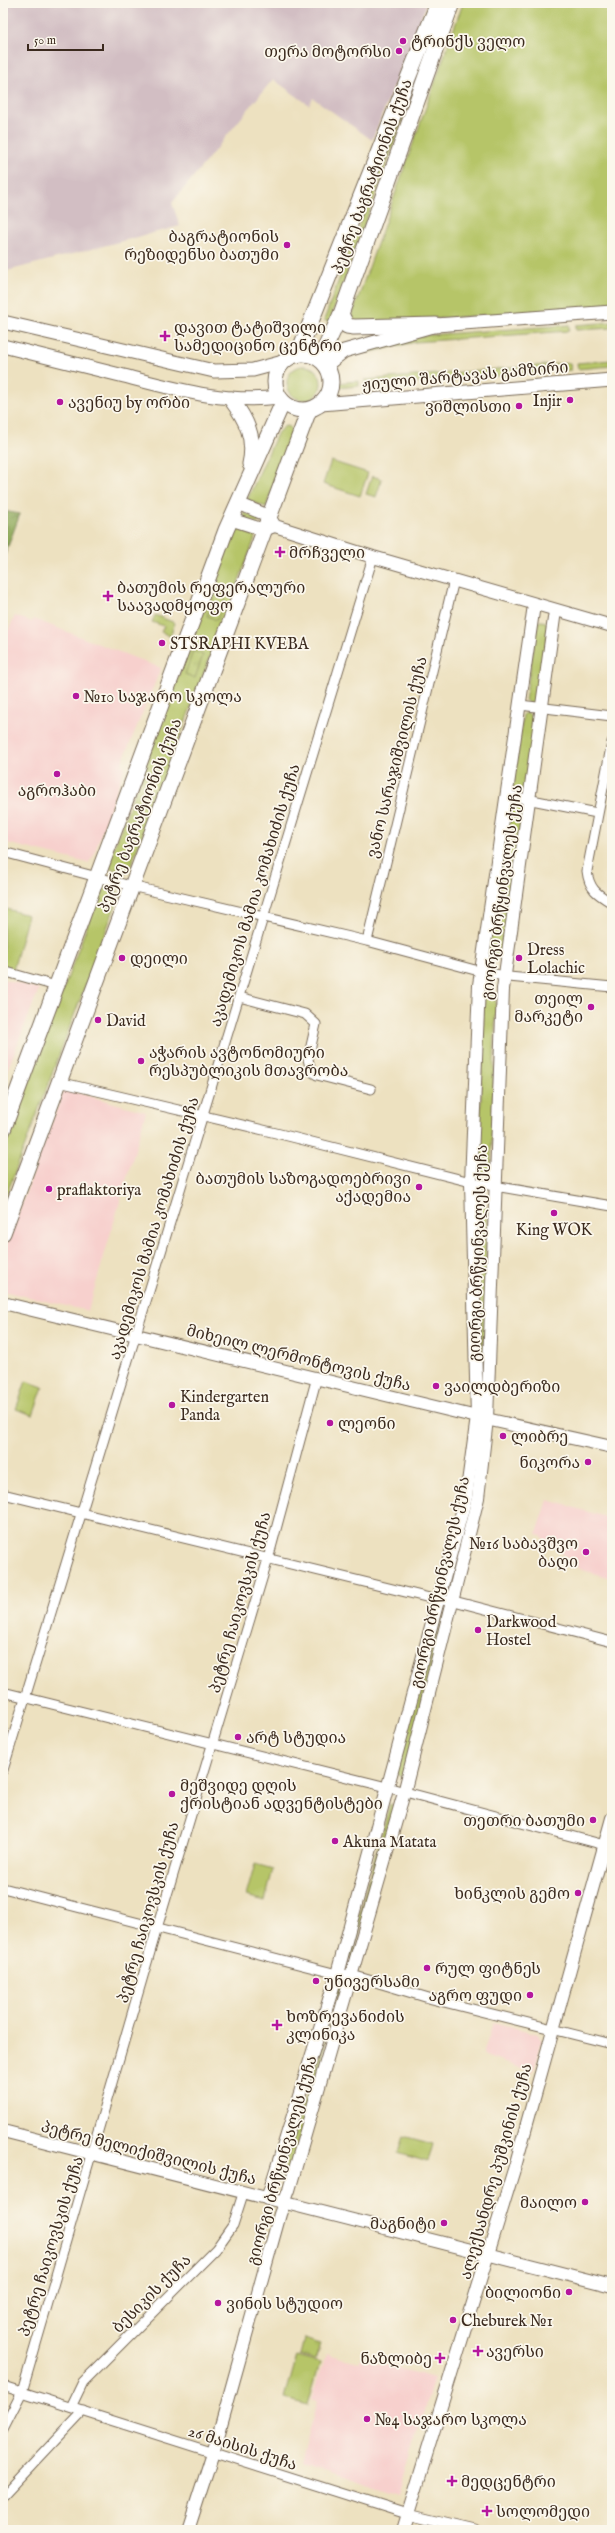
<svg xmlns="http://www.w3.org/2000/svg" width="615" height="2533" viewBox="0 0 615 2533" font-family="'IM FELL English','Noto Serif Georgian',serif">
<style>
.built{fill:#f7d0cd}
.industrial{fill:#d2bec3}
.grass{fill:#b6c567;stroke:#787842}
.forest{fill:url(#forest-crowns);stroke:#666a3d}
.park{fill:url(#park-tufts);stroke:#787842}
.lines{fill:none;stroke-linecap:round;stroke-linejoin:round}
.minor-casing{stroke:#796a57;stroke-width:11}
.tertiary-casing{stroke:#796a57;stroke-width:14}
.secondary-casing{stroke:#796a57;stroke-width:15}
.primary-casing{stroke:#796a57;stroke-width:17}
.minor{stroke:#fff;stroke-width:9}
.tertiary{stroke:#fff;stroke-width:12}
.secondary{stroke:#fff;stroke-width:13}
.primary{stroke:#fff;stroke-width:15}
.poi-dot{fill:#b5179e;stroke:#fbf7ec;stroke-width:1.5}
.labels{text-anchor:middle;stroke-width:3.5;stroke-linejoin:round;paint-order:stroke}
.poi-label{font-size:16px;fill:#3b2a1e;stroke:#fbf7ec;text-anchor:start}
.street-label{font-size:16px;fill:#3b2a1e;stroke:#fbf7ec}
</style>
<defs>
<pattern id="forest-crowns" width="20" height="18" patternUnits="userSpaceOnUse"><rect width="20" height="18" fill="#90aa5c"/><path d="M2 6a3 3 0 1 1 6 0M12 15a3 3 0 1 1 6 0" fill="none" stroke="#778b4b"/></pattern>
<pattern id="park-tufts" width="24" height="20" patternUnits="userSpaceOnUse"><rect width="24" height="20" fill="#b6c567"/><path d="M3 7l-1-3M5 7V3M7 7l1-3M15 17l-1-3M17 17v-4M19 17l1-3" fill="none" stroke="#9da959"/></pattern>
</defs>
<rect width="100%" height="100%" fill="#fbf7ec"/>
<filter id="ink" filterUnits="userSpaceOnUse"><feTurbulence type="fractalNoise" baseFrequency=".025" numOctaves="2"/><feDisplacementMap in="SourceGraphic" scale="8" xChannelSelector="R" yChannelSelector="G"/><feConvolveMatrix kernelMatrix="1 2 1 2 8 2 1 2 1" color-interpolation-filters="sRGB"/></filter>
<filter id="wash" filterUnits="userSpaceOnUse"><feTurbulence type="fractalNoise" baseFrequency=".012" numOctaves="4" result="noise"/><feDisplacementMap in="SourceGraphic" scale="16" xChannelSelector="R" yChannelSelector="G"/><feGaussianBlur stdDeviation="0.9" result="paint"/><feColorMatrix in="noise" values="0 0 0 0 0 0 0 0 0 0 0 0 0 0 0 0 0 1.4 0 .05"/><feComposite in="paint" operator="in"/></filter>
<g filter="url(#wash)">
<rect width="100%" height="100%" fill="#ede1c0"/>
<g class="built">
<polygon points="15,616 32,622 34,619 161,668 121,765 125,766 93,857 88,863 3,842 3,641"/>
<polygon points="3,979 39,989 3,1081"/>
<polygon points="64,1089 146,1112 88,1311 3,1291 3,1255"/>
<polygon points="548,1500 612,1519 612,1578 582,1570 537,1533"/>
<polygon points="493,2022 538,2034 542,2042 533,2073 483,2055"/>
<polygon points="326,2354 358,2362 362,2356 367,2361 369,2360 434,2378 399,2494 300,2462 317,2401 312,2399"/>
</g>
<polygon class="industrial" points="3,3 425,3 425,8 372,140 313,98 309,105 273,79 172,203 180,226 3,272"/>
<g class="grass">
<polygon points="463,3 612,3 612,306 361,324 355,323 351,318"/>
<polygon points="440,5 444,5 330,320 329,322 324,320"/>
<polygon points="612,322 612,328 576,330 576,325"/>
<polygon points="569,325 569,331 416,342 367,353 366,349 428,335"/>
<polygon points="612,360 612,366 578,369 577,363"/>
<polygon points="570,363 571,370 366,386 365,380"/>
<circle cx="304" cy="383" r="17"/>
<polygon points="359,381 359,386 335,388 336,383"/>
<polygon points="285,426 290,427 292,433 266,507 247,500 278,432"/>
<polygon points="331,461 368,473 360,496 323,484"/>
<polygon points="244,513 260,517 258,523 243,518"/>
<polygon points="234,528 253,532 255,538 130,868 127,873 110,868 109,861"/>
<polygon points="155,615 175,623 170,636 161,632 164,626 152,622"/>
<polygon points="541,621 546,622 548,628 539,701 529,704 525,700 538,622"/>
<polygon points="527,713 536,719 526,787 523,790 515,790 513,787 523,714"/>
<polygon points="514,803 521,804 523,811 501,954 492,958 487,954 509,808"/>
<polygon points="105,887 118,891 118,899 3,1204 3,1151 100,891"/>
<polygon points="3,908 28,915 12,974 3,971"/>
<polygon points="484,994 496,995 491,1169 486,1173 479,1169"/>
<polygon points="480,1206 487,1207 483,1397 481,1396"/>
<polygon points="26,1381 43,1387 33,1415 16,1409"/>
<polygon points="440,1613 445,1614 403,1778 395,1773"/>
<polygon points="390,1804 395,1806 352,1958 347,1957"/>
<polygon points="255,1864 273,1869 265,1901 246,1896"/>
<polygon points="338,1985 342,1985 288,2180 285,2182 279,2180 282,2164 286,2160 338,1997 336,1993"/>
<polygon points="403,2136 433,2144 428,2162 398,2153"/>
<polygon points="297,2356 320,2362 308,2405 285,2399"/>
</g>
<polygon class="forest" points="3,511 20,514 3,560"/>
<g class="park">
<polygon points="372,476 382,479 376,497 366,494"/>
<polygon points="215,593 226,597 217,620 207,616"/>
<polygon points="193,651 203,655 195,678 185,674"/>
<polygon points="304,2339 320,2344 315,2359 300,2355"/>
</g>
</g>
<g filter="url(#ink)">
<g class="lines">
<g class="minor-casing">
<g id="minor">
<polyline points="520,705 612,716"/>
<path d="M612,742L587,871C589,889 597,894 612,903"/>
<polyline points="507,795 597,813"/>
<polyline points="3,852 131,886 367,941 475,970 509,977 612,987"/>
<polyline points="367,941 454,580"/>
<polyline points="3,971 56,986"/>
<polyline points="239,997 305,1014 316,1024 308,1059 311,1071 317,1075 371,1089"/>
<polyline points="59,1082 276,1133 471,1182 612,1206"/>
<polyline points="3,1494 438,1600 454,1601 612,1642"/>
<polyline points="3,1692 379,1785 612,1847"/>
<polyline points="3,1770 373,557"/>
<polyline points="3,1888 337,1974 352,1975 432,1999 612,2044"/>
<polyline points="3,2386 407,2514 475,2530"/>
<polyline points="71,2407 83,2382 216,2249 233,2225 243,2194"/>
<polyline points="3,2429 22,2392 157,1928 268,1559 317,1377"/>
<polyline points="3,2496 83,2411"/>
</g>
</g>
<g class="tertiary-casing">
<g id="tertiary">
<polyline points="237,503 269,516 275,526 373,557 612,626"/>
<polyline points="230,519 264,530 272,527"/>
<polyline points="3,1303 477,1417 612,1447"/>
<polyline points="3,2131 612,2286"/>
<polyline points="267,2199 337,1974 466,1497 477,1417 471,1182 479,985 534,605"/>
<polyline points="188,2530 217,2440 280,2214 289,2190 404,1793 478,1498 487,1419 503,989 555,611"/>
<polyline points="403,2530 516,2163 612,1818"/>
</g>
</g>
<g class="secondary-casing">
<g id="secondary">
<polyline points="3,322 214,371 253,370 283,362"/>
<path d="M3,346C43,356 83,366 124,376C175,389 226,404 279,397"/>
<polyline points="326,365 344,351 436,325 612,312"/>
<polyline points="321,404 612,380"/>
</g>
</g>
<g class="primary-casing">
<g id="primary">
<polyline points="341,314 347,326 354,327 436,325"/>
<circle cx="303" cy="382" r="28"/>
<polyline points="298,354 438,3"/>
<polyline points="320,359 341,314 452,3"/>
<path d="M231,399C246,419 256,438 250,464"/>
<polyline points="3,1130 226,530 283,402"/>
<polyline points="3,1233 309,410"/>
</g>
</g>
<use href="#minor" class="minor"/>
<use href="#tertiary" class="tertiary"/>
<use href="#secondary" class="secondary"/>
<use href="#primary" class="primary"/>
</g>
</g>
<g class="poi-dot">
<circle cx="403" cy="41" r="4"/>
<circle cx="399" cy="51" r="4"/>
<circle cx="287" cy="245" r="4"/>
<path d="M163 330h4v4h4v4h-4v4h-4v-4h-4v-4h4z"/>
<circle cx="570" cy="400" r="4"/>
<circle cx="60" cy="402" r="4"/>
<circle cx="519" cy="406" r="4"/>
<path d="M278 546h4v4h4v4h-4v4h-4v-4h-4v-4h4z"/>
<path d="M106 590h4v4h4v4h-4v4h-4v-4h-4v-4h4z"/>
<circle cx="162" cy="643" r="4"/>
<circle cx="76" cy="696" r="4"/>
<circle cx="57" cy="774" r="4"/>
<circle cx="122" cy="958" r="4"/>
<circle cx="519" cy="958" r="4"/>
<circle cx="591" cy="1007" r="4"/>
<circle cx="98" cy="1020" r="4"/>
<circle cx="141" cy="1061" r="4"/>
<circle cx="419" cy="1187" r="4"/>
<circle cx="49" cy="1189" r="4"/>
<circle cx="554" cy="1213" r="4"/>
<circle cx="436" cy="1386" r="4"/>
<circle cx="172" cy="1405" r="4"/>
<circle cx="330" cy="1423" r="4"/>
<circle cx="503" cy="1436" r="4"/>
<circle cx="588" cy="1462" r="4"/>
<circle cx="586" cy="1552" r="4"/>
<circle cx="478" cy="1630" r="4"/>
<circle cx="238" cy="1737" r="4"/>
<circle cx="172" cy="1794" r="4"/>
<circle cx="593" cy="1820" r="4"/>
<circle cx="335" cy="1841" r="4"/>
<circle cx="578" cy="1893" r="4"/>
<circle cx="427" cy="1968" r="4"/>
<circle cx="316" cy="1981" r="4"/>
<circle cx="530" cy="1995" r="4"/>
<path d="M275 2019h4v4h4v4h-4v4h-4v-4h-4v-4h4z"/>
<circle cx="585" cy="2202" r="4"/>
<circle cx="444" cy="2223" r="4"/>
<circle cx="569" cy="2292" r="4"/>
<circle cx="218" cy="2303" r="4"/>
<circle cx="453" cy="2320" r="4"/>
<path d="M476 2345h4v4h4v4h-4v4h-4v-4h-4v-4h4z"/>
<path d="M438 2352h4v4h4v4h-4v4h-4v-4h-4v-4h4z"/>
<circle cx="367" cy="2419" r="4"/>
<path d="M450 2475h4v4h4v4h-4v4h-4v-4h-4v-4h4z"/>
<path d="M485 2505h4v4h4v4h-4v4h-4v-4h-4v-4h4z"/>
</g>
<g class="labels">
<g class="poi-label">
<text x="411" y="47">ტრინქს ველო</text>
<text x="391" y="57" text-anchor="end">თერა მოტორსი</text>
<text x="279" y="242" text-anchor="end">ბაგრატიონის<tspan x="279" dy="18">რეზიდენსი ბათუმი</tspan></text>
<text x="174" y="333">დავით ტატიშვილი<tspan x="174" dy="18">სამედიცინო ცენტრი</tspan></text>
<text x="562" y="406" text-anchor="end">Injir</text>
<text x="68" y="408">ავენიუ by ორბი</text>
<text x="511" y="412" text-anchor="end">ვიშლისთი</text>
<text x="289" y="558">მრჩველი</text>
<text x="117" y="593">ბათუმის რეფერალური<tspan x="117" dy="18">საავადმყოფო</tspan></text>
<text x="170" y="649">STSRAPHI KVEBA</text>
<text x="84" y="702">№10 საჯარო სკოლა</text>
<text x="57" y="796" text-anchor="middle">აგროჰაბი</text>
<text x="527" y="955">Dress<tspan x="527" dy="18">Lolachic</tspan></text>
<text x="130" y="964">დეილი</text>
<text x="583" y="1004" text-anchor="end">თეილ<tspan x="583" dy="18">მარკეტი</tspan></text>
<text x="106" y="1026">David</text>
<text x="149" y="1058">აჭარის ავტონომიური<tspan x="149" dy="18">რესპუბლიკის მთავრობა</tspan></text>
<text x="411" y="1184" text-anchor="end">ბათუმის საზოგადოებრივი<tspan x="411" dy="18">აქადემია</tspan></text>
<text x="57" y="1195">praflaktoriya</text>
<text x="554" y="1235" text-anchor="middle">King WOK</text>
<text x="444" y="1392">ვაილდბერიზი</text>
<text x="180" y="1402">Kindergarten<tspan x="180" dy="18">Panda</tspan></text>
<text x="338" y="1429">ლეონი</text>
<text x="511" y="1442">ლიბრე</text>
<text x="580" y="1468" text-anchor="end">ნიკორა</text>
<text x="578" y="1549" text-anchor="end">№16 საბავშვო<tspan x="578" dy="18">ბაღი</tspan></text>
<text x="486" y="1627">Darkwood<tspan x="486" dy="18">Hostel</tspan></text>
<text x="246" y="1743">არტ სტუდია</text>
<text x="180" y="1791">მეშვიდე დღის<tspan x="180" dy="18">ქრისტიან ადვენტისტები</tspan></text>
<text x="585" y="1826" text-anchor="end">თეთრი ბათუმი</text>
<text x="343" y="1847">Akuna Matata</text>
<text x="570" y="1899" text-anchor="end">ხინკლის გემო</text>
<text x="435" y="1974">რულ ფიტნეს</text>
<text x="324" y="1987">უნივერსამი</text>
<text x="522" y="2001" text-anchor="end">აგრო ფუდი</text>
<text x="286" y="2022">ხოზრევანიძის<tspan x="286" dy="18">კლინიკა</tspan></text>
<text x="577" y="2208" text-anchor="end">მაილო</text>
<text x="436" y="2229" text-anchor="end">მაგნიტი</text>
<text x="561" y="2298" text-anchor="end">ბილიონი</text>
<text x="226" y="2309">ვინის სტუდიო</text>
<text x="461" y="2326">Cheburek №1</text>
<text x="486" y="2357">ავერსი</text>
<text x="432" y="2364" text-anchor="end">ნაზლიბე</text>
<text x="375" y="2425">№4 საჯარო სკოლა</text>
<text x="461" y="2487">მედცენტრი</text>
<text x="496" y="2517">სოლომედი</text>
</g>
<g class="street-label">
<text transform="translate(371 176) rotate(-70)" y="6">პეტრე ბაგრატიონის ქუჩა</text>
<text transform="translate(465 375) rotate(-5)" y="6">ჟიული შარტავას გამზირი</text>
<text transform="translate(396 757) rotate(-76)" y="6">ვანო სარაჯიშვილის ქუჩა</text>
<text transform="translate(139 815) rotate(-69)" y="6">პეტრე ბაგრატიონის ქუჩა</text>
<text transform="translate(501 892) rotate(-82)" y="6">გიორგი ბრწყინვალეს ქუჩა</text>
<text transform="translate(254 895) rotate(-73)" y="6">აკადემიკოს მამია კომახიძის ქუჩა</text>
<text transform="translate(153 1228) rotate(-73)" y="6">აკადემიკოს მამია კომახიძის ქუჩა</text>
<text transform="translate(477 1253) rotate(-88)" y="6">გიორგი ბრწყინვალეს ქუჩა</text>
<text transform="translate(299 1357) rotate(14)" y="6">მიხეილ ლერმონტოვის ქუჩა</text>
<text transform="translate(439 1582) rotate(-77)" y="6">გიორგი ბრწყინვალეს ქუჩა</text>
<text transform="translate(239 1602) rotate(-74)" y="6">პეტრე ჩაიკოვსკის ქუჩა</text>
<text transform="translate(147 1912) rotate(-74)" y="6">პეტრე ჩაიკოვსკის ქუჩა</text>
<text transform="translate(149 2152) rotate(14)" y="6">პეტრე მელიქიშვილის ქუჩა</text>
<text transform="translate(281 2160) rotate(-74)" y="6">გიორგი ბრწყინვალეს ქუჩა</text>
<text transform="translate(495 2171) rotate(-74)" y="6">ალექსანდრე პუშკინის ქუჩა</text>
<text transform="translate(50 2246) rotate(-73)" y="6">პეტრე ჩაიკოვსკის ქუჩა</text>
<text transform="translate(151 2293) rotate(-45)" y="6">ბესიკის ქუჩა</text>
<text transform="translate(243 2447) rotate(18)" y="6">26 მაისის ქუჩა</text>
</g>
</g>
<rect width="615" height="2533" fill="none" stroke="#fbf7ec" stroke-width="16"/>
<path d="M28 44v6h75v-6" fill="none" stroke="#3b2a1e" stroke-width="2"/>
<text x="34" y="44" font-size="12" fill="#3b2a1e" stroke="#fbf7ec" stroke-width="3" paint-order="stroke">50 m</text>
</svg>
